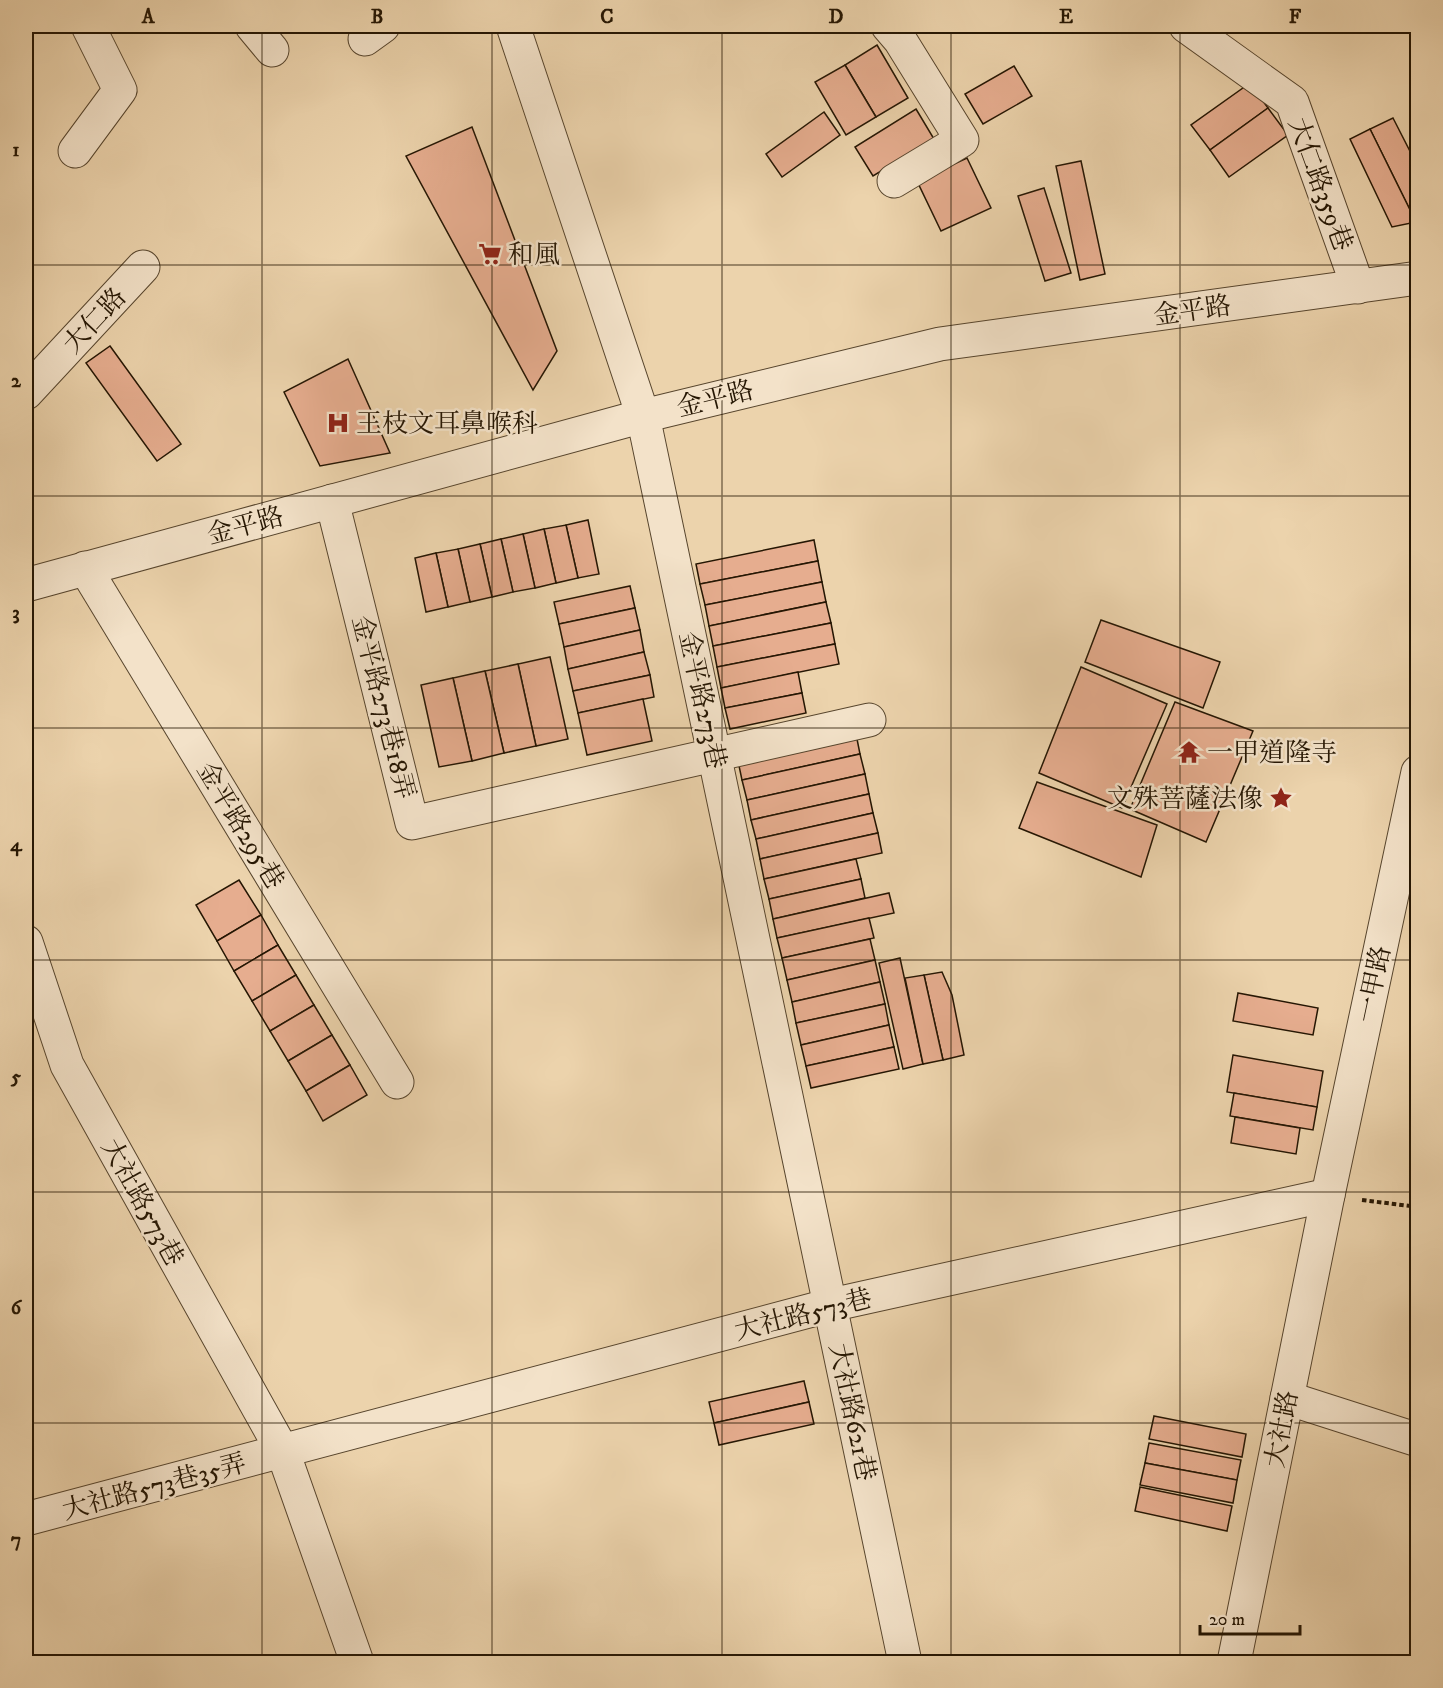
<svg xmlns="http://www.w3.org/2000/svg" width="1443" height="1688" viewBox="0 0 1443 1688" font-family="'IM FELL DW Pica','Noto Serif TC',serif">
<style>
.building{fill:#e6ad8f;stroke:#251603;stroke-width:1.5}
.lines{fill:none;stroke-linecap:round;stroke-linejoin:round}
.minor-casing{stroke:#57452d;stroke-width:35}
.path{stroke:#251603;stroke-width:4;stroke-dasharray:4.5 3;stroke-linecap:butt}
.minor{stroke:#f3e2c9;stroke-width:33}
.grid{fill:none;stroke:#251603;stroke-width:1.5;stroke-opacity:0.55}
.labels{text-anchor:middle;stroke-width:5;stroke-linejoin:round;paint-order:stroke}
.street-label{font-size:26px;fill:#251603;stroke:#f3e2c9}
.poi-label{font-size:26px;fill:#251603;stroke:#f3e2c9;text-anchor:start}
.neatline{fill:none;stroke:#251603;stroke-width:2}
.grid-label{font-size:20px;text-anchor:middle;font-weight:bold;fill:#251603}
</style>
<rect width="100%" height="100%" fill="#ecd3ac"/>
<filter id="stains"><feTurbulence type="fractalNoise" baseFrequency=".00333" numOctaves="4"/><feColorMatrix values="0 0 0 0 .2 0 0 0 0 .09 0 0 0 0 .02 0 0 0 .5 -.17"/></filter>
<radialGradient id="worn" r=".72"><stop offset=".6" stop-color="#630" stop-opacity="0"/><stop offset="1" stop-color="#630" stop-opacity=".3"/></radialGradient>
<g class="building">
<polygon points="877,45 908,98 876,117 845,65"/>
<polygon points="845,65 876,117 846,135 815,82"/>
<polygon points="1014,66 1032,96 983,124 965,94"/>
<polygon points="1250,83 1268,108 1210,150 1191,125"/>
<polygon points="1268,108 1288,135 1229,177 1210,150"/>
<polygon points="916,109 934,139 873,176 855,147"/>
<polygon points="824,112 840,135 782,177 766,154"/>
<polygon points="1393,118 1418,167 1418,222 1416,222 1370,129"/>
<polygon points="472,127 557,351 533,390 406,156"/>
<polygon points="1370,129 1416,222 1392,227 1350,139"/>
<polygon points="967,158 991,208 941,231 917,181"/>
<polygon points="1081,161 1105,274 1080,280 1056,166"/>
<polygon points="1044,188 1071,273 1045,281 1018,196"/>
<polygon points="110,346 181,444 157,461 86,363"/>
<polygon points="348,359 390,453 320,466 284,392"/>
<polygon points="588,520 599,574 578,578 566,525"/>
<polygon points="566,525 578,578 556,583 544,529"/>
<polygon points="544,529 556,583 535,588 523,534"/>
<polygon points="523,534 535,588 513,592 501,539"/>
<polygon points="501,539 513,592 492,597 480,544"/>
<polygon points="814,540 818,561 700,584 696,564"/>
<polygon points="480,544 492,597 470,602 458,549"/>
<polygon points="458,549 470,602 448,607 436,553"/>
<polygon points="436,553 448,607 426,612 415,558"/>
<polygon points="818,561 822,582 705,605 700,584"/>
<polygon points="822,582 826,602 709,626 705,605"/>
<polygon points="630,586 635,608 559,624 554,602"/>
<polygon points="826,602 831,623 713,646 709,626"/>
<polygon points="635,608 640,630 564,647 559,624"/>
<polygon points="1101,620 1220,662 1203,708 1085,662"/>
<polygon points="831,623 835,644 717,667 713,646"/>
<polygon points="640,630 644,652 568,669 564,647"/>
<polygon points="835,644 839,664 721,688 717,667"/>
<polygon points="644,652 650,675 573,691 568,669"/>
<polygon points="550,657 568,739 536,746 518,664"/>
<polygon points="518,664 536,746 504,753 485,671"/>
<polygon points="1081,667 1167,704 1122,808 1039,773"/>
<polygon points="485,671 504,753 472,761 453,678"/>
<polygon points="798,672 802,693 725,708 721,688"/>
<polygon points="650,675 654,697 578,713 573,691"/>
<polygon points="453,678 472,761 439,767 421,685"/>
<polygon points="802,693 806,713 730,729 725,708"/>
<polygon points="643,699 652,741 587,755 578,713"/>
<polygon points="1175,702 1253,731 1206,842 1130,809"/>
<polygon points="856,734 860,754 742,780 738,761"/>
<polygon points="860,754 865,774 747,800 742,780"/>
<polygon points="865,774 869,794 751,820 747,800"/>
<polygon points="1037,782 1157,825 1141,877 1019,828"/>
<polygon points="869,794 873,813 756,839 751,820"/>
<polygon points="873,813 878,833 760,859 756,839"/>
<polygon points="878,833 882,853 764,879 760,859"/>
<polygon points="856,859 861,879 769,899 764,879"/>
<polygon points="861,879 865,898 773,919 769,899"/>
<polygon points="239,880 261,915 217,941 196,905"/>
<polygon points="889,893 894,913 777,938 773,919"/>
<polygon points="261,915 278,945 234,971 217,941"/>
<polygon points="869,918 874,938 782,958 777,938"/>
<polygon points="870,939 875,960 787,980 782,958"/>
<polygon points="278,945 296,975 252,1001 234,971"/>
<polygon points="900,958 923,1064 903,1069 879,963"/>
<polygon points="875,960 880,982 792,1002 787,980"/>
<polygon points="942,972 952,995 964,1055 943,1060 924,975"/>
<polygon points="296,975 314,1005 270,1031 252,1001"/>
<polygon points="924,975 943,1060 923,1064 905,978"/>
<polygon points="880,982 885,1004 796,1023 792,1002"/>
<polygon points="1238,993 1318,1008 1313,1035 1233,1021"/>
<polygon points="885,1004 889,1025 801,1045 796,1023"/>
<polygon points="314,1005 332,1035 288,1061 270,1031"/>
<polygon points="889,1025 894,1047 806,1066 801,1045"/>
<polygon points="332,1035 350,1065 306,1091 288,1061"/>
<polygon points="894,1047 899,1069 811,1088 806,1066"/>
<polygon points="1233,1055 1323,1071 1317,1107 1227,1092"/>
<polygon points="350,1065 367,1095 323,1121 306,1091"/>
<polygon points="1234,1093 1317,1107 1313,1130 1230,1116"/>
<polygon points="1235,1117 1300,1128 1296,1154 1231,1143"/>
<polygon points="804,1381 809,1402 714,1423 709,1402"/>
<polygon points="809,1402 814,1424 719,1445 714,1423"/>
<polygon points="1154,1416 1246,1434 1242,1457 1149,1439"/>
<polygon points="1149,1443 1241,1460 1237,1480 1145,1463"/>
<polygon points="1145,1463 1237,1480 1233,1503 1140,1485"/>
<polygon points="1140,1487 1232,1506 1227,1531 1135,1511"/>
</g>
<g class="lines">
<g class="minor-casing">
<g id="minor">
<polyline points="252,26 272,50"/>
<polyline points="513,26 643,416 905,1662"/>
<polyline points="888,26 900,40 962,140 894,181"/>
<polyline points="1186,26 1292,102 1358,287"/>
<polyline points="365,39 383,26"/>
<polyline points="75,151 120,90 88,26"/>
<polyline points="26,393 143,267"/>
<polyline points="332,501 412,823 869,720"/>
<polyline points="85,568 397,1082"/>
<polyline points="26,585 643,416 940,344 1418,278"/>
<polyline points="26,942 67,1065 283,1452 357,1662"/>
<polyline points="1287,1398 1418,1440"/>
<polyline points="26,1519 831,1305 1328,1195"/>
<polyline points="1234,1662 1328,1195 1418,772"/>
</g>
</g>
<polyline class="path" points="1362,1200 1418,1207"/>
<use href="#minor" class="minor"/>
</g>
<path class="grid" d="M262,26V1662M492,26V1662M722,26V1662M951,26V1662M1180,26V1662M26,265H1418M26,496H1418M26,728H1418M26,960H1418M26,1192H1418M26,1423H1418"/>
<defs>
<g id="supermarket-bare" transform="scale(1.8)"><path d="M-6-5.5h2.5l.6 2H6L4.5 2H-2.5L-4.4-4H-6ZM-1.5 3.2a1.3 1.3 0 1 0 .1 0ZM3 3.2a1.3 1.3 0 1 0 .1 0Z" fill="#8f2418" stroke="#f3e2c9" stroke-width="2.5" paint-order="stroke"/></g>
<g id="hospital-bare" transform="scale(1.8)"><path d="M-5-5h3v3.5h4V-5h3V5h-3V1.5h-4V5h-3Z" fill="#8f2418" stroke="#f3e2c9" stroke-width="2.5" paint-order="stroke"/></g>
<g id="temple-bare" transform="scale(1.8)"><path d="M0-6L5-2H3V0L6.5 2.5H4V6H1.5V3h-3V6H-4V2.5H-6.5L-3 0V-2H-5Z" fill="#8f2418" stroke="#f3e2c9" stroke-width="2.5" paint-order="stroke"/></g>
<g id="sight-bare" transform="scale(1.8)"><path d="M0-6L1.8-2.2L6-1.7L2.9 1.2L3.7 5.4L0 3.3L-3.7 5.4L-2.9 1.2L-6-1.7L-1.8-2.2Z" fill="#8f2418" stroke="#f3e2c9" stroke-width="2.5" paint-order="stroke"/></g>
</defs>
<g fill-rule="evenodd">
<use href="#supermarket-bare" x="490" y="254"/>
<use href="#hospital-bare" x="338" y="423"/>
<use href="#temple-bare" x="1189" y="752"/>
<use href="#sight-bare" x="1281" y="798"/>
</g>
<g class="labels">
<g class="street-label">
<text transform="translate(1321 184) rotate(70)" y="9">大仁路359巷</text>
<text transform="translate(1192 310) rotate(-8)" y="9">金平路</text>
<text transform="translate(94 320) rotate(-47)" y="9">大仁路</text>
<text transform="translate(715 398) rotate(-14)" y="9">金平路</text>
<text transform="translate(245 525) rotate(-15)" y="9">金平路</text>
<text transform="translate(703 700) rotate(78)" y="9">金平路273巷</text>
<text transform="translate(384 707) rotate(76)" y="9">金平路273巷18弄</text>
<text transform="translate(241 825) rotate(59)" y="9">金平路295巷</text>
<text transform="translate(1373 984) rotate(-78)" y="9">一甲路</text>
<text transform="translate(143 1202) rotate(61)" y="9">大社路573巷</text>
<text transform="translate(803 1314) rotate(-14)" y="9">大社路573巷</text>
<text transform="translate(853 1412) rotate(78)" y="9">大社路621巷</text>
<text transform="translate(1281 1429) rotate(-79)" y="9">大社路</text>
<text transform="translate(154 1486) rotate(-15)" y="9">大社路573巷35弄</text>
</g>
<g class="poi-label">
<text x="508" y="263">和風</text>
<text x="356" y="432">王枝文耳鼻喉科</text>
<text x="1207" y="761">一甲道隆寺</text>
<text x="1263" y="807" text-anchor="end">文殊菩薩法像</text>
</g>
</g>
<rect width="1443" height="1688" fill="none" stroke="#ecd3ac" stroke-width="66"/>
<path d="M1200 1625v9h100v-9" fill="none" stroke="#251603" stroke-width="3"/>
<text x="1209" y="1625" font-size="18" fill="#251603" stroke="#f3e2c9" stroke-width="4.5" paint-order="stroke">20 m</text>
<rect x="33" y="33" width="1377" height="1622" class="neatline"/>
<g class="grid-label">
<text x="148" y="23">A</text>
<text x="377" y="23">B</text>
<text x="607" y="23">C</text>
<text x="836" y="23">D</text>
<text x="1066" y="23">E</text>
<text x="1295" y="23">F</text>
<text x="16" y="156">1</text>
<text x="16" y="387">2</text>
<text x="16" y="619">3</text>
<text x="16" y="851">4</text>
<text x="16" y="1083">5</text>
<text x="16" y="1314">6</text>
<text x="16" y="1546">7</text>
</g>
<rect width="100%" height="100%" filter="url(#stains)"/>
<rect width="100%" height="100%" fill="url(#worn)"/>
</svg>
